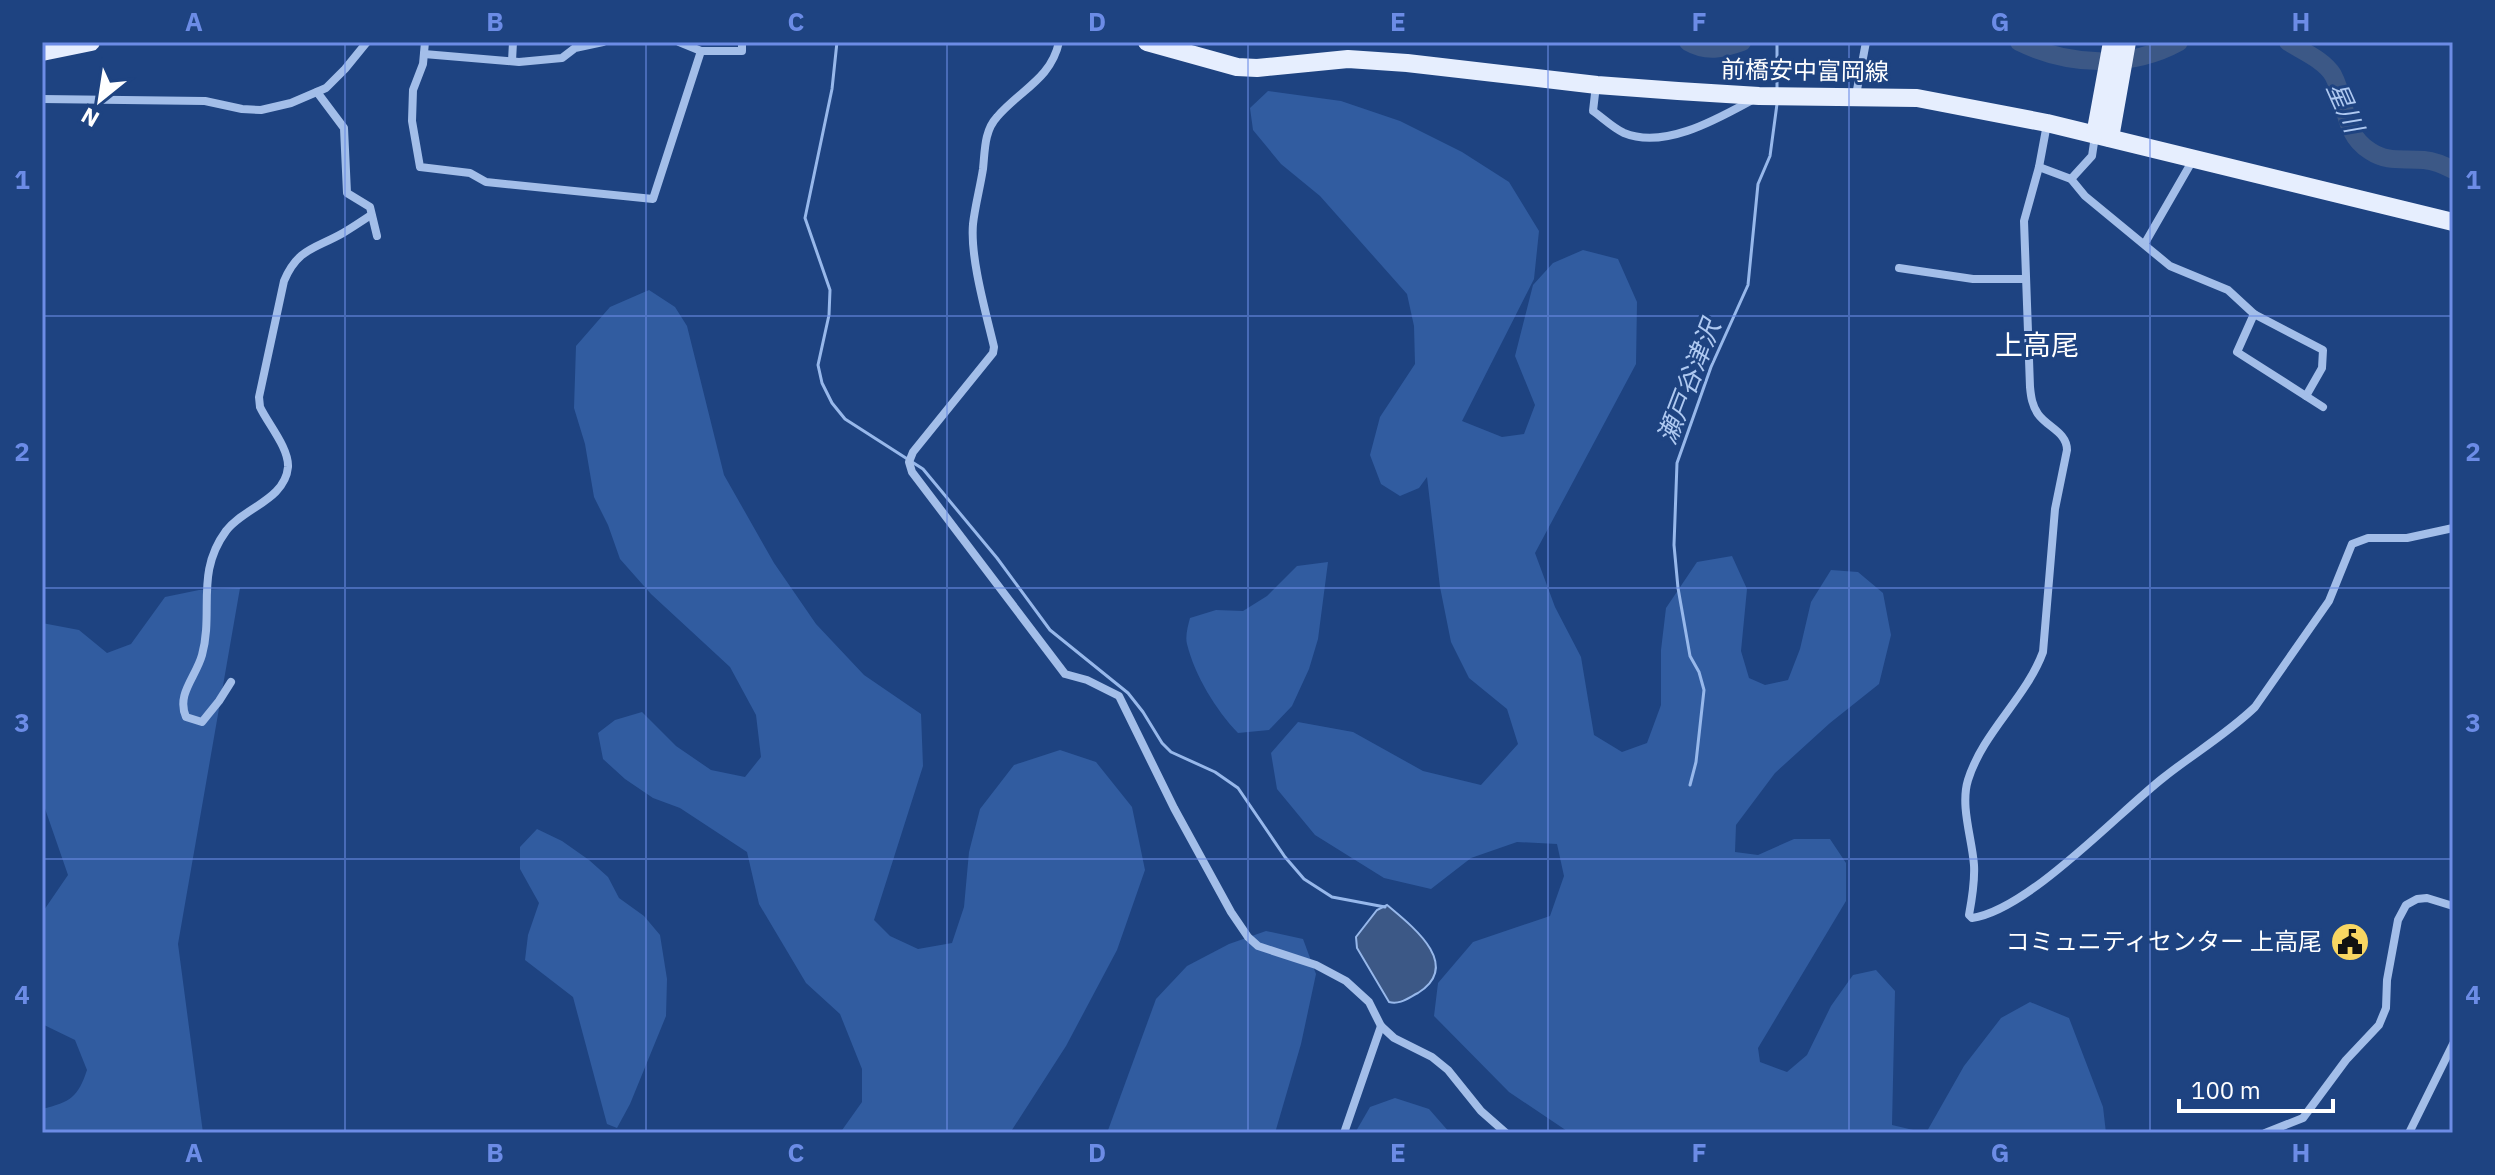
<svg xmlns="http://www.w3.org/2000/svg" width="2495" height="1175" viewBox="0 0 2495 1175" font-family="'IBM Plex Sans','Noto Sans JP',sans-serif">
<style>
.green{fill:#315ca0}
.water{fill:#3c5886;stroke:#97b8eb;stroke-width:2}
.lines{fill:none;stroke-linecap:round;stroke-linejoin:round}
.stream{stroke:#97b8eb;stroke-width:3}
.river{stroke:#3c5886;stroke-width:18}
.minor{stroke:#a3bee9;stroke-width:8}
.primary{stroke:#e6eefe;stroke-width:18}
.grid{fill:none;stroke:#6c8ce6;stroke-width:2;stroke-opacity:0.55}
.labels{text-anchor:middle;stroke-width:6;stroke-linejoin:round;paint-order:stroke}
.street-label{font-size:24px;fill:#fff;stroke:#1e4381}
.poi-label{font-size:24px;fill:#fff;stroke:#1e4381;text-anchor:end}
.water-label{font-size:26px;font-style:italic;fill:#afc9f1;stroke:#1e4381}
.quarter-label{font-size:28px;fill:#fff;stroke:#1e4381}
.neatline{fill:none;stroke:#6c8ce6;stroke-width:3}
.grid-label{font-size:26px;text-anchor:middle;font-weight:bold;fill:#6c8ce6}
</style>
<rect width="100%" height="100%" fill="#1e4381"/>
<g class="green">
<polygon points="1268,91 1341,101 1400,121 1462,152 1509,182 1539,231 1534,279 1462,421 1502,437 1524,434 1535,405 1515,356 1533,285 1553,263 1583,250 1618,259 1637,302 1636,364 1535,553 1555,607 1581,657 1594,735 1622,752 1647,743 1661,705 1661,650 1666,608 1697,562 1732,556 1747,589 1741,651 1749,678 1765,685 1788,680 1800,649 1811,602 1831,570 1858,572 1883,593 1891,635 1879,684 1830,723 1775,773 1736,825 1735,852 1758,855 1794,839 1830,839 1846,863 1846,901 1758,1048 1760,1062 1787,1072 1807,1055 1831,1006 1853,975 1876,970 1895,991 1892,1125 1926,1133 1964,1066 2001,1018 2030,1002 2069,1018 2103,1107 2106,1133 1570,1133 1509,1092 1434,1016 1438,983 1473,942 1550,916 1564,876 1557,844 1517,842 1471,858 1431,889 1384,878 1315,835 1277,789 1271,753 1298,722 1353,732 1423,771 1481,785 1518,744 1507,709 1469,678 1451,642 1440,587 1427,477 1419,488 1400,496 1381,484 1370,455 1380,417 1415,364 1414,326 1407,294 1320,196 1281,164 1253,130 1250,108"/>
<polygon points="649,290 675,307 687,326 724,475 774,563 816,624 864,675 921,714 923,766 874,920 890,936 918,949 952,943 964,907 969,852 980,809 1014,765 1060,750 1096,762 1132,807 1145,870 1117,950 1066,1046 1010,1133 840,1133 862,1102 862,1069 840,1014 806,983 759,904 747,852 680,808 653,798 625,779 603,759 598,733 615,720 642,712 676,746 711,770 745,777 761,757 756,715 730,667 651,594 620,559 608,525 594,497 585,444 574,408 576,346 610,307"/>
<path d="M1328,562L1318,639L1309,669L1292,706L1269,730L1238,733C1216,710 1195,676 1187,644C1185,636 1188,626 1190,618L1216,610L1243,611L1267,596L1297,566Z"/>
<path d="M240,588L178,944L203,1133H42V1109C71,1102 78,1097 87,1070L75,1040L42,1024V913L68,875L42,800V623L79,630L107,653L131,644L165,597L199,590Z"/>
<polygon points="537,829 562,841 589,860 608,877 619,898 644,916 660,935 667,979 666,1016 630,1104 617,1128 607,1124 573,997 525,960 528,935 539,903 520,869 520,847"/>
<polygon points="1266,931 1303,939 1316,974 1301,1044 1275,1133 1107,1133 1156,999 1187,966 1229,944"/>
<polygon points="1395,1098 1429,1109 1450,1133 1355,1133 1370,1107"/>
</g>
<path class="water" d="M1387,905C1412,926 1463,965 1418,993C1408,998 1400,1005 1389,1002L1357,948L1356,937L1377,910Z"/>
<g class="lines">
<g class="stream">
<polyline points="837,42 832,89 805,218 830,290 829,315 818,365 822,383 832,403 845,419 923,469 997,558 1050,630 1128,693 1143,712 1162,743 1171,752 1215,772 1238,788 1285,857 1304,879 1332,897 1385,907"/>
<polyline points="1777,88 1777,42"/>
<polyline points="1690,785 1696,762 1704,690 1699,672 1690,656 1678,588 1674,545 1677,463 1711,367 1748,285 1758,184 1770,156 1777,104"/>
</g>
<g class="river">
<path d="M1688,42C1707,53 1722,49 1742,42"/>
<path d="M2019,42C2068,66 2130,69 2179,42"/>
<path d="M2288,42C2302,51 2324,60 2333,75C2347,101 2342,134 2370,151C2388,163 2403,158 2424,160C2434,161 2444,165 2453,170"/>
</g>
<g class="minor">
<polyline points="425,42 423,64 413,90 412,121 420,167 470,173 486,182 653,199 701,51"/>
<polyline points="679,42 701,51 742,51 742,42"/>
<path d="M1059,42C1051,79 1020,90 997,117C984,131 985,151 983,169C980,188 975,206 973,224C970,258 986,313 994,347L993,353L913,452L909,462L912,472L1065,674L1087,680L1119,696L1174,808L1231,912L1248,937L1258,946L1316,965L1346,981L1369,1002L1381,1026L1394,1038L1432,1057L1448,1070L1481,1111L1506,1133"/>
<polyline points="424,54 519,62 562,58 575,48 603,42"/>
<polyline points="512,61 513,42"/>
<path d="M1596,85L1593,111C1603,118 1613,128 1624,133C1665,150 1719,118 1754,99"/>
<polyline points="317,92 344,128 347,193 370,207 377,236"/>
<polyline points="1856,95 1866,42"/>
<polyline points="42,99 205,101 242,109 261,110 291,103 326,88 345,69 367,42"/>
<path d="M2047,124L2039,167L2024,221L2030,387C2031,397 2032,405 2038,414C2047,427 2067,432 2067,450L2055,509L2043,652C2026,698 1983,732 1968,780C1960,806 1972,838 1974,865C1975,882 1972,899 1969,915L1972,918C2028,910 2116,815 2163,778C2193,754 2227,734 2255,707L2329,601L2352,544L2368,538H2407L2453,528"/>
<polyline points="2039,167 2071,179 2085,196 2170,266 2228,290 2254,314 2323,350 2322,368 2306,396"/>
<polyline points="2071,179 2092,156 2095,136"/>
<polyline points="2145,243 2194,158"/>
<polyline points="1899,268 1973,279 2026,279"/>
<polyline points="2254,314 2237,352 2323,407"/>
<path d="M231,682L219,701L202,722L186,717C176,694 196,677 202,655C214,611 195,573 226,531C243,508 285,500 288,467C289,448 268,424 260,407L259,397L284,281C298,248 315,249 343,233C353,227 362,221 371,215"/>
<polyline points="1344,1133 1381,1026"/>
<polyline points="2265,1133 2303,1118 2346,1060 2379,1025 2386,1008 2387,980 2398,920 2406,905 2417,899 2427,898 2453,906"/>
<polyline points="2409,1133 2453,1044"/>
</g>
<g class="primary">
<polyline points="1147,42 1237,67 1257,68 1348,59 1407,63 1597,85 1678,91 1759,96 1917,98 2047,123 2453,222"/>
<polyline points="42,52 91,42"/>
<polyline points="2095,135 2112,42"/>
<polyline points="2110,138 2127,42"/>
</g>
</g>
<path class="grid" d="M345,42V1133M646,42V1133M947,42V1133M1248,42V1133M1548,42V1133M1849,42V1133M2150,42V1133M42,316H2453M42,588H2453M42,859H2453"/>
<defs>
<g id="civic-disc" transform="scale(2)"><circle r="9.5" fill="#f8d662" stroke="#1e4381"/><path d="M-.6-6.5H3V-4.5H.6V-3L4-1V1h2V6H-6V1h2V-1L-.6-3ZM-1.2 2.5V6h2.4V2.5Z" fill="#111"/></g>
</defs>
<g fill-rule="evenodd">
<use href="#civic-disc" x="2350" y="942"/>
</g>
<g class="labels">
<g class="street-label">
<text transform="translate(1805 71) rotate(1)" y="8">前橋安中富岡線</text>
</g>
<g class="poi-label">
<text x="2322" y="950">コミュニティセンター 上高尾</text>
</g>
<g class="water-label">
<text transform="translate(2345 107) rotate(66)" y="9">星川</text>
<text transform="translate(1689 382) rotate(-69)" y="9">瀬戸谷津沢</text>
</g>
<g class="quarter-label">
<text x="2037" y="355">上高尾</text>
</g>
</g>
<rect width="2495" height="1175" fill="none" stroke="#1e4381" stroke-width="88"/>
<g transform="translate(100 100) rotate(210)" stroke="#1e4381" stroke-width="6" paint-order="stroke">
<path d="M0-6L14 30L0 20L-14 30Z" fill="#ffffff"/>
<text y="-12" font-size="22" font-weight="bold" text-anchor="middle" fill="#ffffff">N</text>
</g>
<path d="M2179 1099v12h154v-12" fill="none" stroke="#ffffff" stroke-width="4"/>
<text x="2191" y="1099" font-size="24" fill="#ffffff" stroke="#1e4381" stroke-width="6" paint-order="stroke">100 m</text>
<rect x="44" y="44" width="2407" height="1087" class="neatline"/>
<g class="grid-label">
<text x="194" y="31">A</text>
<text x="495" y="31">B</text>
<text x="796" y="31">C</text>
<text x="1097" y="31">D</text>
<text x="1398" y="31">E</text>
<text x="1699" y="31">F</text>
<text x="2000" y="31">G</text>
<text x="2301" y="31">H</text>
<text x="22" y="189">1</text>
<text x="2473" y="189">1</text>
<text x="22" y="461">2</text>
<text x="2473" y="461">2</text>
<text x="22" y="732">3</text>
<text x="2473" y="732">3</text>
<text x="22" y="1004">4</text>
<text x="2473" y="1004">4</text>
<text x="194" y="1162">A</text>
<text x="495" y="1162">B</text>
<text x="796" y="1162">C</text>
<text x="1097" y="1162">D</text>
<text x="1398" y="1162">E</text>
<text x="1699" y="1162">F</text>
<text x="2000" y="1162">G</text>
<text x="2301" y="1162">H</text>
</g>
</svg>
